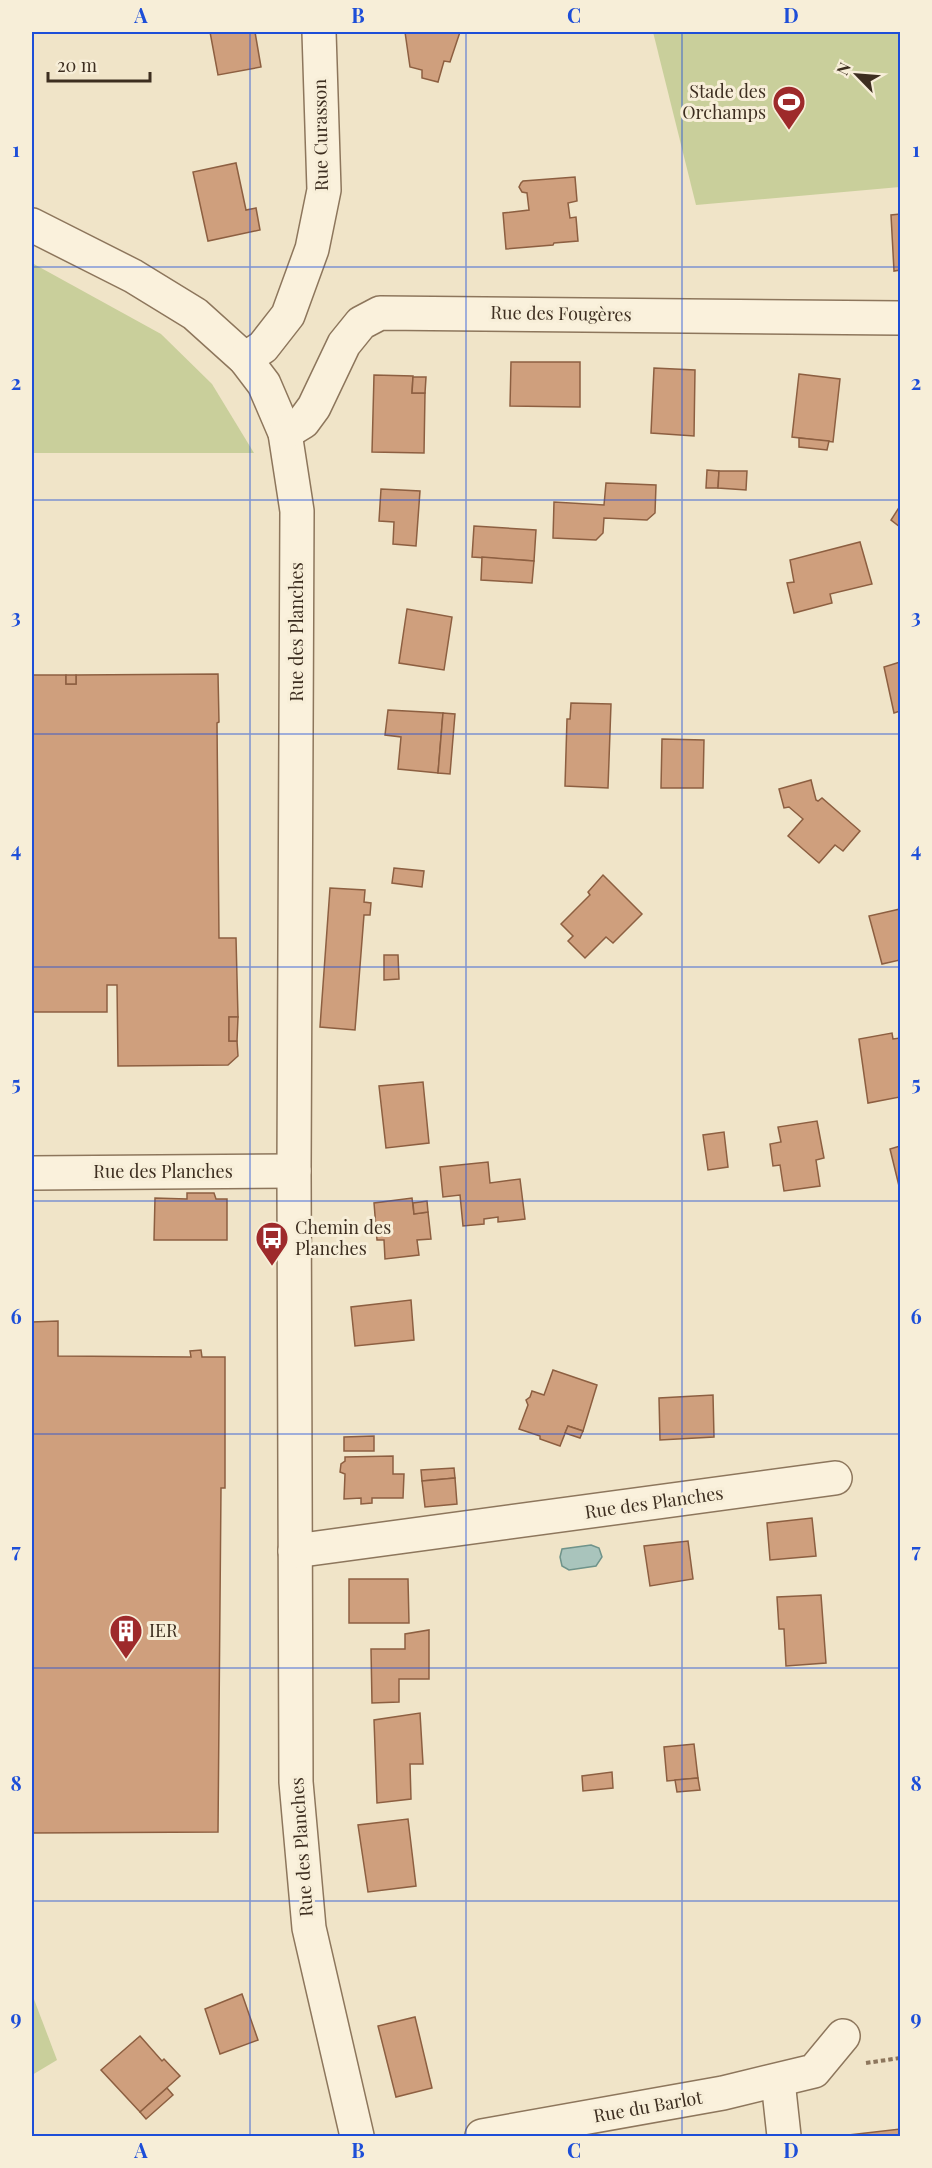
<svg xmlns="http://www.w3.org/2000/svg" width="932" height="2168" viewBox="0 0 932 2168" font-family="'Playfair Display',serif">
<style>
.green{fill:#c9cf9b}
.water{fill:#a9c4bc;stroke:#6f938a;stroke-width:1.5}
.building{fill:#cf9f7d;stroke:#8d5f41;stroke-width:1.5}
.lines{fill:none;stroke-linecap:round;stroke-linejoin:round}
.minor-casing{stroke:#8d765c;stroke-width:36}
.path{stroke:#8d765c;stroke-width:4;stroke-dasharray:4.5 3;stroke-linecap:butt}
.minor{stroke:#faf1dc;stroke-width:33}
.grid{fill:none;stroke:#1d4ed8;stroke-width:1.5;stroke-opacity:0.55}
.labels{text-anchor:middle;stroke-width:6;stroke-linejoin:round;paint-order:stroke}
.poi-label{font-size:18px;fill:#3d2e20;stroke:#f7eed8;text-anchor:start}
.street-label{font-size:18px;fill:#3d2e20;stroke:#f7eed8}
.neatline{fill:none;stroke:#1d4ed8;stroke-width:2}
.grid-label{font-size:20px;text-anchor:middle;font-weight:bold;fill:#1d4ed8}
</style>
<rect width="100%" height="100%" fill="#f0e4c8"/>
<g class="green">
<polygon points="653,32 900,32 900,187 696,205"/>
<polygon points="32,263 161,334 212,384 254,453 32,453"/>
<polygon points="32,1994 57,2060 32,2075"/>
</g>
<polygon class="water" points="591,1545 599,1548 602,1557 596,1566 569,1570 562,1566 560,1557 562,1549"/>
<g class="building">
<polygon points="210,32 255,32 261,67 218,75"/>
<polygon points="405,32 460,32 450,62 444,61 438,82 422,78 422,70 410,67"/>
<polygon points="236,163 246,210 256,208 260,230 208,241 193,172"/>
<polygon points="575,177 577,201 568,203 570,218 576,217 578,241 554,243 553,245 506,249 503,213 529,210 527,193 522,192 519,187 521,183 523,181"/>
<polygon points="900,214 900,270 894,271 891,215"/>
<polygon points="511,362 580,362 580,407 510,406"/>
<polygon points="654,368 695,370 694,436 651,433"/>
<polygon points="799,374 840,379 833,442 792,437"/>
<polygon points="374,375 413,376 412,393 425,393 424,453 372,452"/>
<polygon points="413,377 426,377 425,393 412,393"/>
<polygon points="799,438 829,441 827,450 799,447"/>
<polygon points="707,470 719,471 718,488 706,488"/>
<polygon points="719,471 747,471 746,490 718,488"/>
<polygon points="606,483 656,485 655,513 647,520 604,518 603,533 596,540 553,538 554,502 604,505"/>
<polygon points="381,489 420,491 416,546 393,544 394,522 379,521"/>
<polygon points="900,506 900,527 891,520"/>
<polygon points="474,526 536,530 534,561 472,557"/>
<polygon points="860,542 872,584 830,594 832,603 794,613 787,583 794,582 790,560"/>
<polygon points="482,557 534,561 532,583 481,580"/>
<polygon points="407,609 452,617 444,670 399,663"/>
<polygon points="900,662 900,711 894,713 884,667"/>
<polygon points="218,674 219,722 217,723 219,938 236,938 238,1017 229,1017 229,1041 237,1041 238,1056 228,1065 118,1066 117,985 107,985 107,1012 32,1012 32,675 66,675 66,684 76,684 76,675"/>
<rect x="66" y="675" width="10" height="9"/>
<polygon points="571,703 611,704 608,788 565,786 567,719 570,719"/>
<polygon points="388,710 443,713 438,773 398,769 401,737 385,735"/>
<polygon points="443,713 455,714 450,774 438,773"/>
<polygon points="662,739 704,740 703,788 661,788"/>
<polygon points="811,780 816,800 818,801 822,798 860,831 843,851 835,845 819,863 788,836 803,819 789,807 784,808 779,789"/>
<polygon points="394,868 424,871 422,887 392,883"/>
<polygon points="603,875 642,914 613,943 606,937 585,958 568,941 573,936 561,924 590,895 588,892"/>
<polygon points="330,888 365,890 364,902 371,903 370,915 364,915 355,1030 320,1027"/>
<polygon points="900,909 900,960 882,964 869,916"/>
<polygon points="384,955 398,955 399,979 384,980"/>
<polygon points="229,1017 238,1017 237,1041 229,1041"/>
<polygon points="892,1033 893,1039 900,1038 900,1097 868,1103 859,1039"/>
<polygon points="423,1082 429,1143 386,1148 379,1086"/>
<polygon points="817,1121 824,1158 816,1160 820,1186 784,1191 780,1165 773,1166 770,1144 781,1142 778,1127"/>
<polygon points="724,1132 728,1167 708,1170 703,1135"/>
<polygon points="900,1146 900,1190 890,1149"/>
<polygon points="488,1162 490,1183 520,1179 525,1219 498,1222 498,1217 484,1219 484,1224 463,1226 460,1195 443,1197 440,1167"/>
<polygon points="187,1193 214,1193 216,1199 227,1199 227,1240 154,1240 155,1198 187,1199"/>
<polygon points="412,1198 414,1214 428,1212 431,1239 417,1240 419,1255 385,1259 384,1240 377,1240 374,1203"/>
<polygon points="427,1201 428,1212 414,1214 413,1203"/>
<polygon points="411,1300 414,1340 355,1346 351,1307"/>
<polygon points="58,1321 58,1356 191,1357 190,1351 201,1350 202,1357 225,1357 225,1488 221,1488 218,1832 32,1833 32,1322"/>
<polygon points="553,1370 597,1385 583,1431 568,1426 560,1446 540,1439 540,1436 519,1429 528,1405 526,1400 530,1397 532,1391 544,1395"/>
<polygon points="713,1395 714,1437 660,1440 659,1398"/>
<polygon points="568,1426 583,1431 580,1438 565,1433"/>
<polygon points="374,1436 374,1451 344,1451 344,1437"/>
<polygon points="393,1456 393,1474 404,1474 403,1498 372,1498 372,1503 361,1504 361,1498 344,1499 345,1474 340,1472 341,1464 345,1461 345,1457"/>
<polygon points="454,1468 455,1478 422,1481 421,1470"/>
<polygon points="455,1478 457,1504 425,1507 422,1481"/>
<polygon points="812,1518 816,1556 770,1560 767,1523"/>
<polygon points="688,1541 693,1579 650,1586 644,1546"/>
<polygon points="349,1579 408,1579 409,1623 349,1623"/>
<polygon points="821,1595 826,1663 786,1666 784,1629 779,1629 777,1597"/>
<polygon points="429,1630 429,1679 399,1679 399,1702 372,1703 371,1649 405,1649 405,1634"/>
<polygon points="420,1713 423,1764 410,1764 411,1799 377,1803 374,1720"/>
<polygon points="694,1744 698,1778 667,1781 664,1747"/>
<polygon points="612,1772 613,1788 583,1791 582,1776"/>
<polygon points="698,1778 700,1790 677,1792 675,1780"/>
<polygon points="408,1819 416,1886 368,1892 358,1825"/>
<polygon points="242,1994 258,2040 220,2054 205,2009"/>
<polygon points="415,2017 432,2088 396,2097 378,2026"/>
<polygon points="140,2036 162,2061 164,2059 180,2076 140,2112 101,2070"/>
<polygon points="167,2088 173,2095 146,2119 140,2112"/>
<polygon points="900,2129 900,2136 849,2136 849,2135"/>
</g>
<g class="lines">
<g class="minor-casing">
<g id="minor">
<polyline points="32,225 133,276 195,314 245,359 264,384 285,433 297,511 294,1171 296,1782 309,1928 357,2136"/>
<polyline points="245,359 263,347 288,315 312,249 324,190 319,32"/>
<polyline points="285,433 303,422 314,407 344,344 361,323 380,313 900,318"/>
<polyline points="32,1173 294,1171"/>
<polyline points="295,1551 835,1478"/>
<polyline points="778,2081 784,2136"/>
<polyline points="482,2136 723,2093 814,2071 843,2036"/>
</g>
</g>
<polyline class="path" points="866,2063 900,2058"/>
<use href="#minor" class="minor"/>
</g>
<path class="grid" d="M250,32V2136M466,32V2136M682,32V2136M32,267H900M32,500H900M32,734H900M32,967H900M32,1201H900M32,1434H900M32,1668H900M32,1901H900"/>
<defs>
<g id="stadium-pin" transform="scale(1.725)"><path d="M0 17L-7.5 6A9.5 9.5 0 1 1 7.5 6Z" fill="#9e2a2b" stroke="#f7eed8"/><path d="M0-5a6.5 5 0 1 0 0 10a6.5 5 0 1 0 0-10ZM-3.5-1.8h7v3.6h-7Z" fill="#fff"/></g>
<g id="bus-pin" transform="scale(1.725)"><path d="M0 17L-7.5 6A9.5 9.5 0 1 1 7.5 6Z" fill="#9e2a2b" stroke="#f7eed8"/><path d="M-5-6H5V4H4V6H2V4H-2V6H-4V4H-5ZM-3.5-4V0h7V-4ZM-3.5 1.2v1.5H-2V1.2ZM2 1.2v1.5H3.5V1.2Z" fill="#fff"/></g>
<g id="building-pin" transform="scale(1.725)"><path d="M0 17L-7.5 6A9.5 9.5 0 1 1 7.5 6Z" fill="#9e2a2b" stroke="#f7eed8"/><path d="M-4-6H4V6H1V3H-1V6H-4ZM-2.5-4.3h1.7v1.8h-1.7ZM.8-4.3h1.7v1.8H.8ZM-2.5-1h1.7V.8h-1.7ZM.8-1h1.7V.8H.8Z" fill="#fff"/></g>
</defs>
<g fill-rule="evenodd">
<use href="#stadium-pin" x="789" y="102"/>
<use href="#bus-pin" x="272" y="1238"/>
<use href="#building-pin" x="126" y="1631"/>
</g>
<g class="labels">
<g class="poi-label">
<text x="766" y="98" text-anchor="end">Stade des<tspan x="766" dy="21">Orchamps</tspan></text>
<text x="295" y="1234">Chemin des<tspan x="295" dy="21">Planches</tspan></text>
<text x="149" y="1637">IER</text>
</g>
<g class="street-label">
<text transform="translate(321 135) rotate(-91)" y="6">Rue Curasson</text>
<text transform="translate(561 314) rotate(1)" y="6">Rue des Fougères</text>
<text transform="translate(297 632) rotate(-90)" y="6">Rue des Planches</text>
<text x="163" y="1178">Rue des Planches</text>
<text transform="translate(654 1503) rotate(-8)" y="6">Rue des Planches</text>
<text transform="translate(302 1847) rotate(-94)" y="6">Rue des Planches</text>
<text transform="translate(648 2107) rotate(-10)" y="6">Rue du Barlot</text>
</g>
</g>
<rect width="932" height="2168" fill="none" stroke="#f7eed8" stroke-width="66"/>
<g transform="translate(857 75) rotate(295)" stroke="#f7eed8" stroke-width="4.5" paint-order="stroke">
<path d="M0-4.5L10 22L0 15L-10 22Z" fill="#3d2e20"/>
<text y="-9" font-size="16" font-weight="bold" text-anchor="middle" fill="#3d2e20">N</text>
</g>
<path d="M48 72v9h102v-9" fill="none" stroke="#3d2e20" stroke-width="3"/>
<text x="57" y="72" font-size="18" fill="#3d2e20" stroke="#f7eed8" stroke-width="4.5" paint-order="stroke">20 m</text>
<rect x="33" y="33" width="866" height="2102" class="neatline"/>
<g class="grid-label">
<text x="141" y="23">A</text>
<text x="358" y="23">B</text>
<text x="574" y="23">C</text>
<text x="791" y="23">D</text>
<text x="16" y="157">1</text>
<text x="916" y="157">1</text>
<text x="16" y="390">2</text>
<text x="916" y="390">2</text>
<text x="16" y="624">3</text>
<text x="916" y="624">3</text>
<text x="16" y="857">4</text>
<text x="916" y="857">4</text>
<text x="16" y="1091">5</text>
<text x="916" y="1091">5</text>
<text x="16" y="1324">6</text>
<text x="916" y="1324">6</text>
<text x="16" y="1558">7</text>
<text x="916" y="1558">7</text>
<text x="16" y="1791">8</text>
<text x="916" y="1791">8</text>
<text x="16" y="2025">9</text>
<text x="916" y="2025">9</text>
<text x="141" y="2158">A</text>
<text x="358" y="2158">B</text>
<text x="574" y="2158">C</text>
<text x="791" y="2158">D</text>
</g>
</svg>
